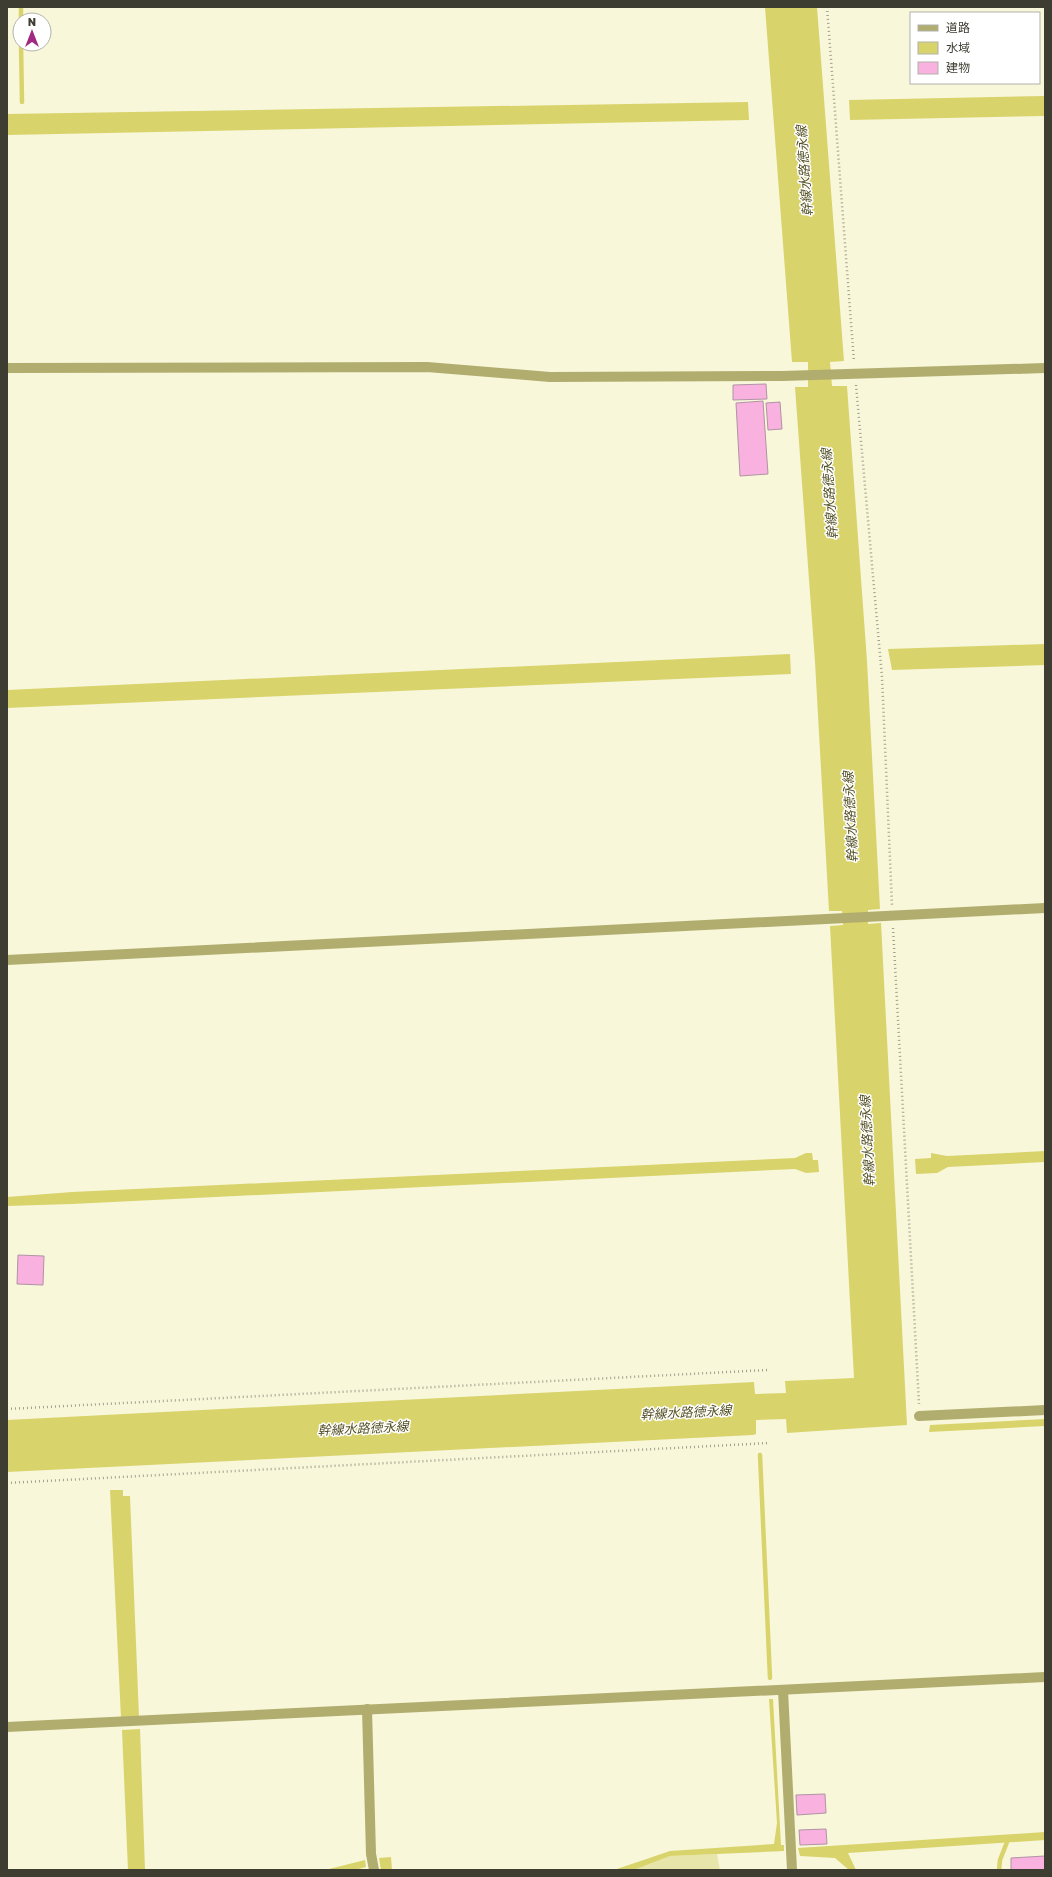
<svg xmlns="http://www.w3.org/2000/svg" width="1052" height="1877" viewBox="0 0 1052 1877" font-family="'Golos Text','Noto Sans JP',sans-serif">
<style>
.green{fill:#e7e5aa}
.water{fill:#d9d36b}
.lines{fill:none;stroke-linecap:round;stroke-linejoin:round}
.stream{stroke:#d9d36b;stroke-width:4.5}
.building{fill:#f9b1df;stroke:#af94a4}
.path{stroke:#a2a18c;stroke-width:2.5;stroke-dasharray:1 3;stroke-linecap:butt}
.minor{stroke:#b1ad6e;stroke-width:10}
.labels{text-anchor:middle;stroke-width:3;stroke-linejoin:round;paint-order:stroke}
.water-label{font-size:13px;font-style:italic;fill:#555227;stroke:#fff}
</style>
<rect width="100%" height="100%" fill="#f8f7da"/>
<polygon class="green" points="717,1854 720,1870 634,1870 670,1856"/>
<g class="water">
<polygon points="765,7 817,7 844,361 830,362 832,386 847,386 867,661 880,909 868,910 868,924 881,923 907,1425 787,1433 786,1419 756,1420 756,1434 753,1435 7,1472 7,1420 754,1382 755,1394 786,1393 785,1381 854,1378 830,926 843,925 842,911 829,911 815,662 795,387 808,387 808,362 792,362"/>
<polygon points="1045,96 1045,116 850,120 849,100"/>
<polygon points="748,102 749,120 7,135 7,114"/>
<polygon points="1045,644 1045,665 892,670 888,649"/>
<polygon points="790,654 791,674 7,708 7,690"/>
<polygon points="1045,1151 1045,1162 948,1167 937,1173 916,1174 915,1159 931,1158 931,1153 947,1156"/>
<polygon points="806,1153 812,1153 813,1160 818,1160 819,1172 806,1173 795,1169 72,1204 7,1206 7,1197 72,1192 795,1158"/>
<polygon points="1045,1419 1045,1426 929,1432 930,1425"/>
<polygon points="110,1490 123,1490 123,1496 130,1496 139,1717 121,1718"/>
<polygon points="769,1699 773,1699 781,1845 784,1845 784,1851 670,1856 634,1870 614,1870 670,1851 774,1844 777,1823"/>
<polygon points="140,1729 145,1870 128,1870 122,1730"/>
<polygon points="1045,1832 1045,1840 848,1853 856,1870 849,1870 835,1858 800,1856 798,1848"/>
<polygon points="391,1857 392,1870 381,1870 379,1858"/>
<polygon points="365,1860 366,1867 355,1870 325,1870"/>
</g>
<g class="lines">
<g class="stream">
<polyline points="21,7 21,20"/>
<polyline points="21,44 22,102"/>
<polyline points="760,1455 770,1678"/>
<polyline points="999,1870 1000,1860 1007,1842"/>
</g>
</g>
<g class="building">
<polygon points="766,384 767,399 733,400 733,385"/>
<polygon points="763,401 768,474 740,476 736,403"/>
<polygon points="780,402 782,429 768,430 766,403"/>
<polygon points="18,1255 44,1256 43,1285 17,1284"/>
<polygon points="825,1794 826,1813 797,1815 796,1795"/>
<polygon points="826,1829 827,1844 800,1845 799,1830"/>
<polygon points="1045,1856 1045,1870 1011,1870 1011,1858"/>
</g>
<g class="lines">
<g class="path">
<polyline points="827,7 854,362"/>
<polyline points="856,385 882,677 892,905"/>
<polyline points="893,928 919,1404"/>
<polyline points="7,1409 767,1370"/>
<polyline points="7,1483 769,1443"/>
</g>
<g class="minor">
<polyline points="7,368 427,367 550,377 782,376 1045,368"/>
<polyline points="7,960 1045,908"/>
<polyline points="919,1416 1045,1410"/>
<polyline points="783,1690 792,1870"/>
<polyline points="367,1709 371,1854 374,1870"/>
<polyline points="7,1727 1045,1677"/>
</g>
</g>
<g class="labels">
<g class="water-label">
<text transform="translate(804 171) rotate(-94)" y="5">幹線水路徳永線</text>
<text transform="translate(829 494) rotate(-94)" y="5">幹線水路徳永線</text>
<text transform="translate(850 817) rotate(-93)" y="5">幹線水路徳永線</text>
<text transform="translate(867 1141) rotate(-93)" y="5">幹線水路徳永線</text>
<text transform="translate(686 1412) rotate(-3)" y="5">幹線水路徳永線</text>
<text transform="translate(363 1428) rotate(-3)" y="5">幹線水路徳永線</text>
</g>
</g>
<rect width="1052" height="1877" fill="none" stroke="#3e3d32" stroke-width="16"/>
<rect x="910" y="12" width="130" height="72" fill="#ffffff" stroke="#b2b1ad"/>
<rect x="918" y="25" width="20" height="6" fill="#b1ad6e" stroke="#b2b1ad"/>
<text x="946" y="32" font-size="12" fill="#3e3d32">道路</text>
<rect x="918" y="42" width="20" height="12" fill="#d9d36b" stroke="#b2b1ad"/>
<text x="946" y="52" font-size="12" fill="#3e3d32">水域</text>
<rect x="918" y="62" width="20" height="12" fill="#f9b1df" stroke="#b2b1ad"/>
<text x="946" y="72" font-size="12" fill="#3e3d32">建物</text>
<g transform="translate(32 32)"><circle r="19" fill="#ffffff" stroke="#b2b1ad"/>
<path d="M0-3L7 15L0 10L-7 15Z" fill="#a22981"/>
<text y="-6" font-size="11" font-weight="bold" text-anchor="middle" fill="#3e3d32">N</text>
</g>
</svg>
